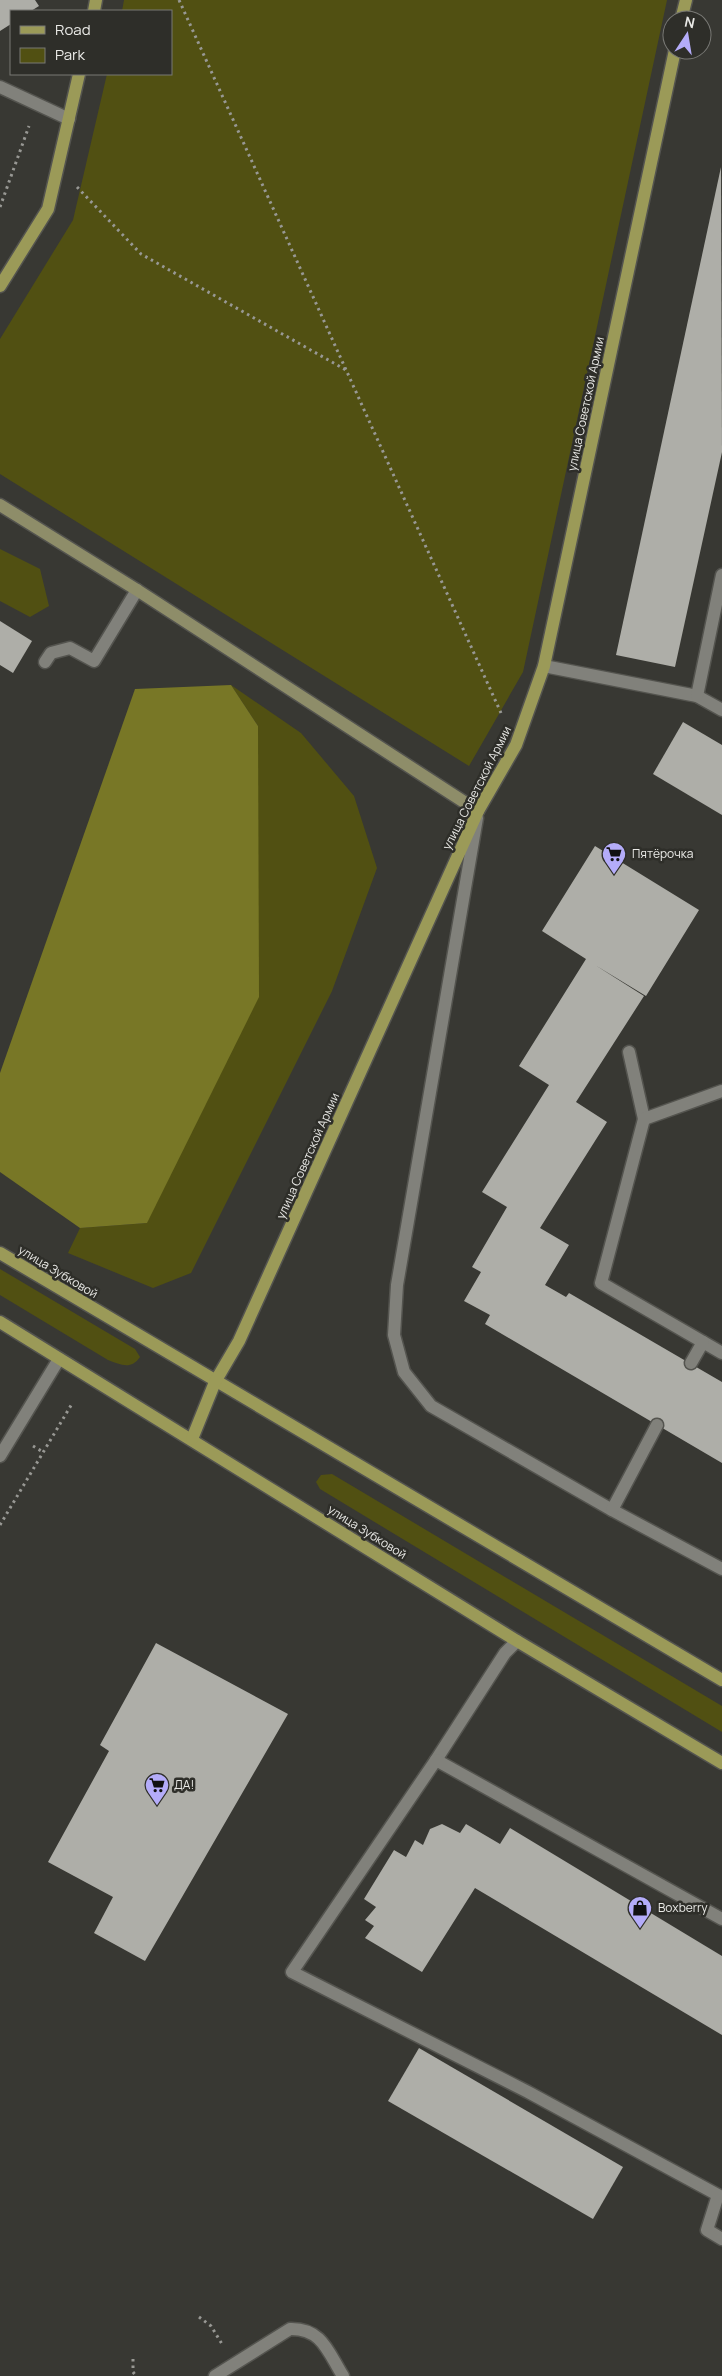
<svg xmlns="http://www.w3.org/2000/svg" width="722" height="2376" viewBox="0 0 722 2376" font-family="Manrope,sans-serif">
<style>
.green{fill:#515012}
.forest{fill:#787726}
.building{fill:#aeaea8}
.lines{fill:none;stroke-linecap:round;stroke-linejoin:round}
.lane-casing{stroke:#54544f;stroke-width:15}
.street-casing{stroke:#54544f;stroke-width:15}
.secondary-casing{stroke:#54544f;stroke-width:15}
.primary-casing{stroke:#54544f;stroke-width:15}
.path{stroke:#989894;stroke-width:3;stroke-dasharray:2.5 4;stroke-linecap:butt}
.lane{stroke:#81817b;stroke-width:12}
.street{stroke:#81817b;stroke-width:12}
.secondary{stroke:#8e8d69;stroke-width:12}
.primary{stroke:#9b9a58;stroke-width:12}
.labels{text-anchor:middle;stroke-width:5;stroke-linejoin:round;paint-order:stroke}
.street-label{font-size:12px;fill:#e9e9e6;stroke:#2e2e29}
.poi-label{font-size:12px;fill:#e9e9e6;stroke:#2e2e29;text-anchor:start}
</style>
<rect width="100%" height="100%" fill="#383833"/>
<g class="green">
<polygon points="124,0 667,0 523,672 469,766 0,474 0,339 73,220 107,74 171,74 171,11 122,11"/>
<polygon points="0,549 40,569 49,606 30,617 0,601"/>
<polygon points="231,685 301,733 354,796 377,868 332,991 191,1273 153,1288 68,1253 80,1228 147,1223 258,726"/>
<path d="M0,1269L135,1349L140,1357C131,1370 121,1365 108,1360L0,1295Z"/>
<polygon points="332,1474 722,1706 722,1732 320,1489 316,1482 321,1475"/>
</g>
<polygon class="forest" points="231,685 258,726 259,997 147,1223 80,1228 0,1172 0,1073 135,689"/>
<g class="building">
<polygon points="0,0 35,0 39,6 31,11 11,11 11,24 0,31"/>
<polygon points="721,167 722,452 675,667 616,655"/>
<polygon points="0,621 32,641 13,673 0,665"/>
<polygon points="683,722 722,745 722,815 653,774"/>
<polygon points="595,846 699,910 646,996 595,965 644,996 576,1102 607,1122 540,1228 569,1245 545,1285 566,1297 569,1293 722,1382 722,1463 485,1324 490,1315 464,1301 481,1272 472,1267 507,1207 482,1192 549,1085 519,1066 586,959 542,931"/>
<polygon points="156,1643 288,1714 145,1961 94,1933 113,1897 48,1862 109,1751 100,1745"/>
<polygon points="442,1824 460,1833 466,1824 500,1844 510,1828 722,1956 722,2035 475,1888 422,1972 365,1938 374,1926 365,1920 376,1907 364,1899 394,1850 406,1857 415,1840 423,1845 430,1829"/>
<polygon points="419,2048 623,2167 593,2219 388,2101"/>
</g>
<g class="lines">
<g class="lane-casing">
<g id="lane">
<polyline points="45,662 51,653 70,648 94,661 137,590"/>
<polyline points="544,666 697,696 722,710"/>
<polyline points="697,696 722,575"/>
<polyline points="477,818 397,1285 394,1335 404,1372 431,1406 612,1510 722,1569"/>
<polyline points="629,1052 644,1119"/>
<polyline points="722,1091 644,1119 601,1283 722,1353"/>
<polyline points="691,1363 703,1342"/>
<polyline points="612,1510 657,1425"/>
<polyline points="436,1760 505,1653 517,1641"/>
<polyline points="722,1919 436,1760 292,1972 528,2092 718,2195 707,2230 722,2239"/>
<path d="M215,2376L290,2329C322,2328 328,2352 343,2376"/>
</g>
</g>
<g class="street-casing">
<g id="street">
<polyline points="0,87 69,119"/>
<polyline points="0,1456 59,1359"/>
</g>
</g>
<g class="secondary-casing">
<polyline id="secondary" points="0,505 137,590 478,811"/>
</g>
<g class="primary-casing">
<g id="primary">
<polyline points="94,11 96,0"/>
<polyline points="681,20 686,0"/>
<polyline points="0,286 48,209 79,74"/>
<polyline points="0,1253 722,1680"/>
<polyline points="0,1322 517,1641 722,1763"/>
<polyline points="192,1439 215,1382 239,1341 478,811 516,745 544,666 675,50"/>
</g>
</g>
<g class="path">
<polyline points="179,0 501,713"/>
<polyline points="77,187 141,254 346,370"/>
<polyline points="0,207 29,126"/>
<polyline points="33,1446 43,1452"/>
<polyline points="0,1525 73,1402"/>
<polyline points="199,2317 211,2326 222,2344"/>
<polyline points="133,2359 133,2372 136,2376"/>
</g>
<use href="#lane" class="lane"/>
<use href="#street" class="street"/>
<use href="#secondary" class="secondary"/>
<use href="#primary" class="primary"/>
</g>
<defs>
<g id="supermarket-pin" transform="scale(1.25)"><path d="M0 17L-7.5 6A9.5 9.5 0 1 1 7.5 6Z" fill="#b4acf9" stroke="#2e2e29"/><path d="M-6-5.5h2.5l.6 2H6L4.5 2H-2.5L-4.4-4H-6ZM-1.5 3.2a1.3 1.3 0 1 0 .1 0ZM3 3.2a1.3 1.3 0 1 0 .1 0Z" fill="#111"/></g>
<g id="shop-pin" transform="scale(1.25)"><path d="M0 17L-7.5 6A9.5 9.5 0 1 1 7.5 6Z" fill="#b4acf9" stroke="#2e2e29"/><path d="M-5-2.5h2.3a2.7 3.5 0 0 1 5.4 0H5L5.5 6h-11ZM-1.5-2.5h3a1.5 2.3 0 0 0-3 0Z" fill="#111"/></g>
</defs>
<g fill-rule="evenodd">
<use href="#supermarket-pin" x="614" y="854"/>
<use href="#supermarket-pin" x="157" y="1785"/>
<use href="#shop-pin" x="640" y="1908"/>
</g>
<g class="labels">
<g class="street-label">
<text transform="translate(586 404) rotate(-78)" y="4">улица Советской Армии</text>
<text transform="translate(477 788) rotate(-63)" y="4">улица Советской Армии</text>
<text transform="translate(308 1156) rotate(-66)" y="4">улица Советской Армии</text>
<text transform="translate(58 1272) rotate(31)" y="4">улица Зубковой</text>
<text transform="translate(367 1532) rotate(32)" y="4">улица Зубковой</text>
</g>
<g class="poi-label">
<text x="632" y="858">Пятёрочка</text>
<text x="174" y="1789">ДА!</text>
<text x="658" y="1912">Boxberry</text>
</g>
</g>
<rect x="10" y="10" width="162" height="65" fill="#2e2e29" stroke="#797975"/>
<rect x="20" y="26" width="25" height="8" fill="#9b9a58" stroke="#797975"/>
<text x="55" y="35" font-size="15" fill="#e9e9e6">Road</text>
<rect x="20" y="48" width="25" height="15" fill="#515012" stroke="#797975"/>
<text x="55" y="60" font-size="15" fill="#e9e9e6">Park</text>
<g transform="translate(687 35) rotate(12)"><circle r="24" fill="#2e2e29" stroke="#797975"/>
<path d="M0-4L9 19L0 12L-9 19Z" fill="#b4acf9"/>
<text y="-8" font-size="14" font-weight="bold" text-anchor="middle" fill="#e9e9e6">N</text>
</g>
</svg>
